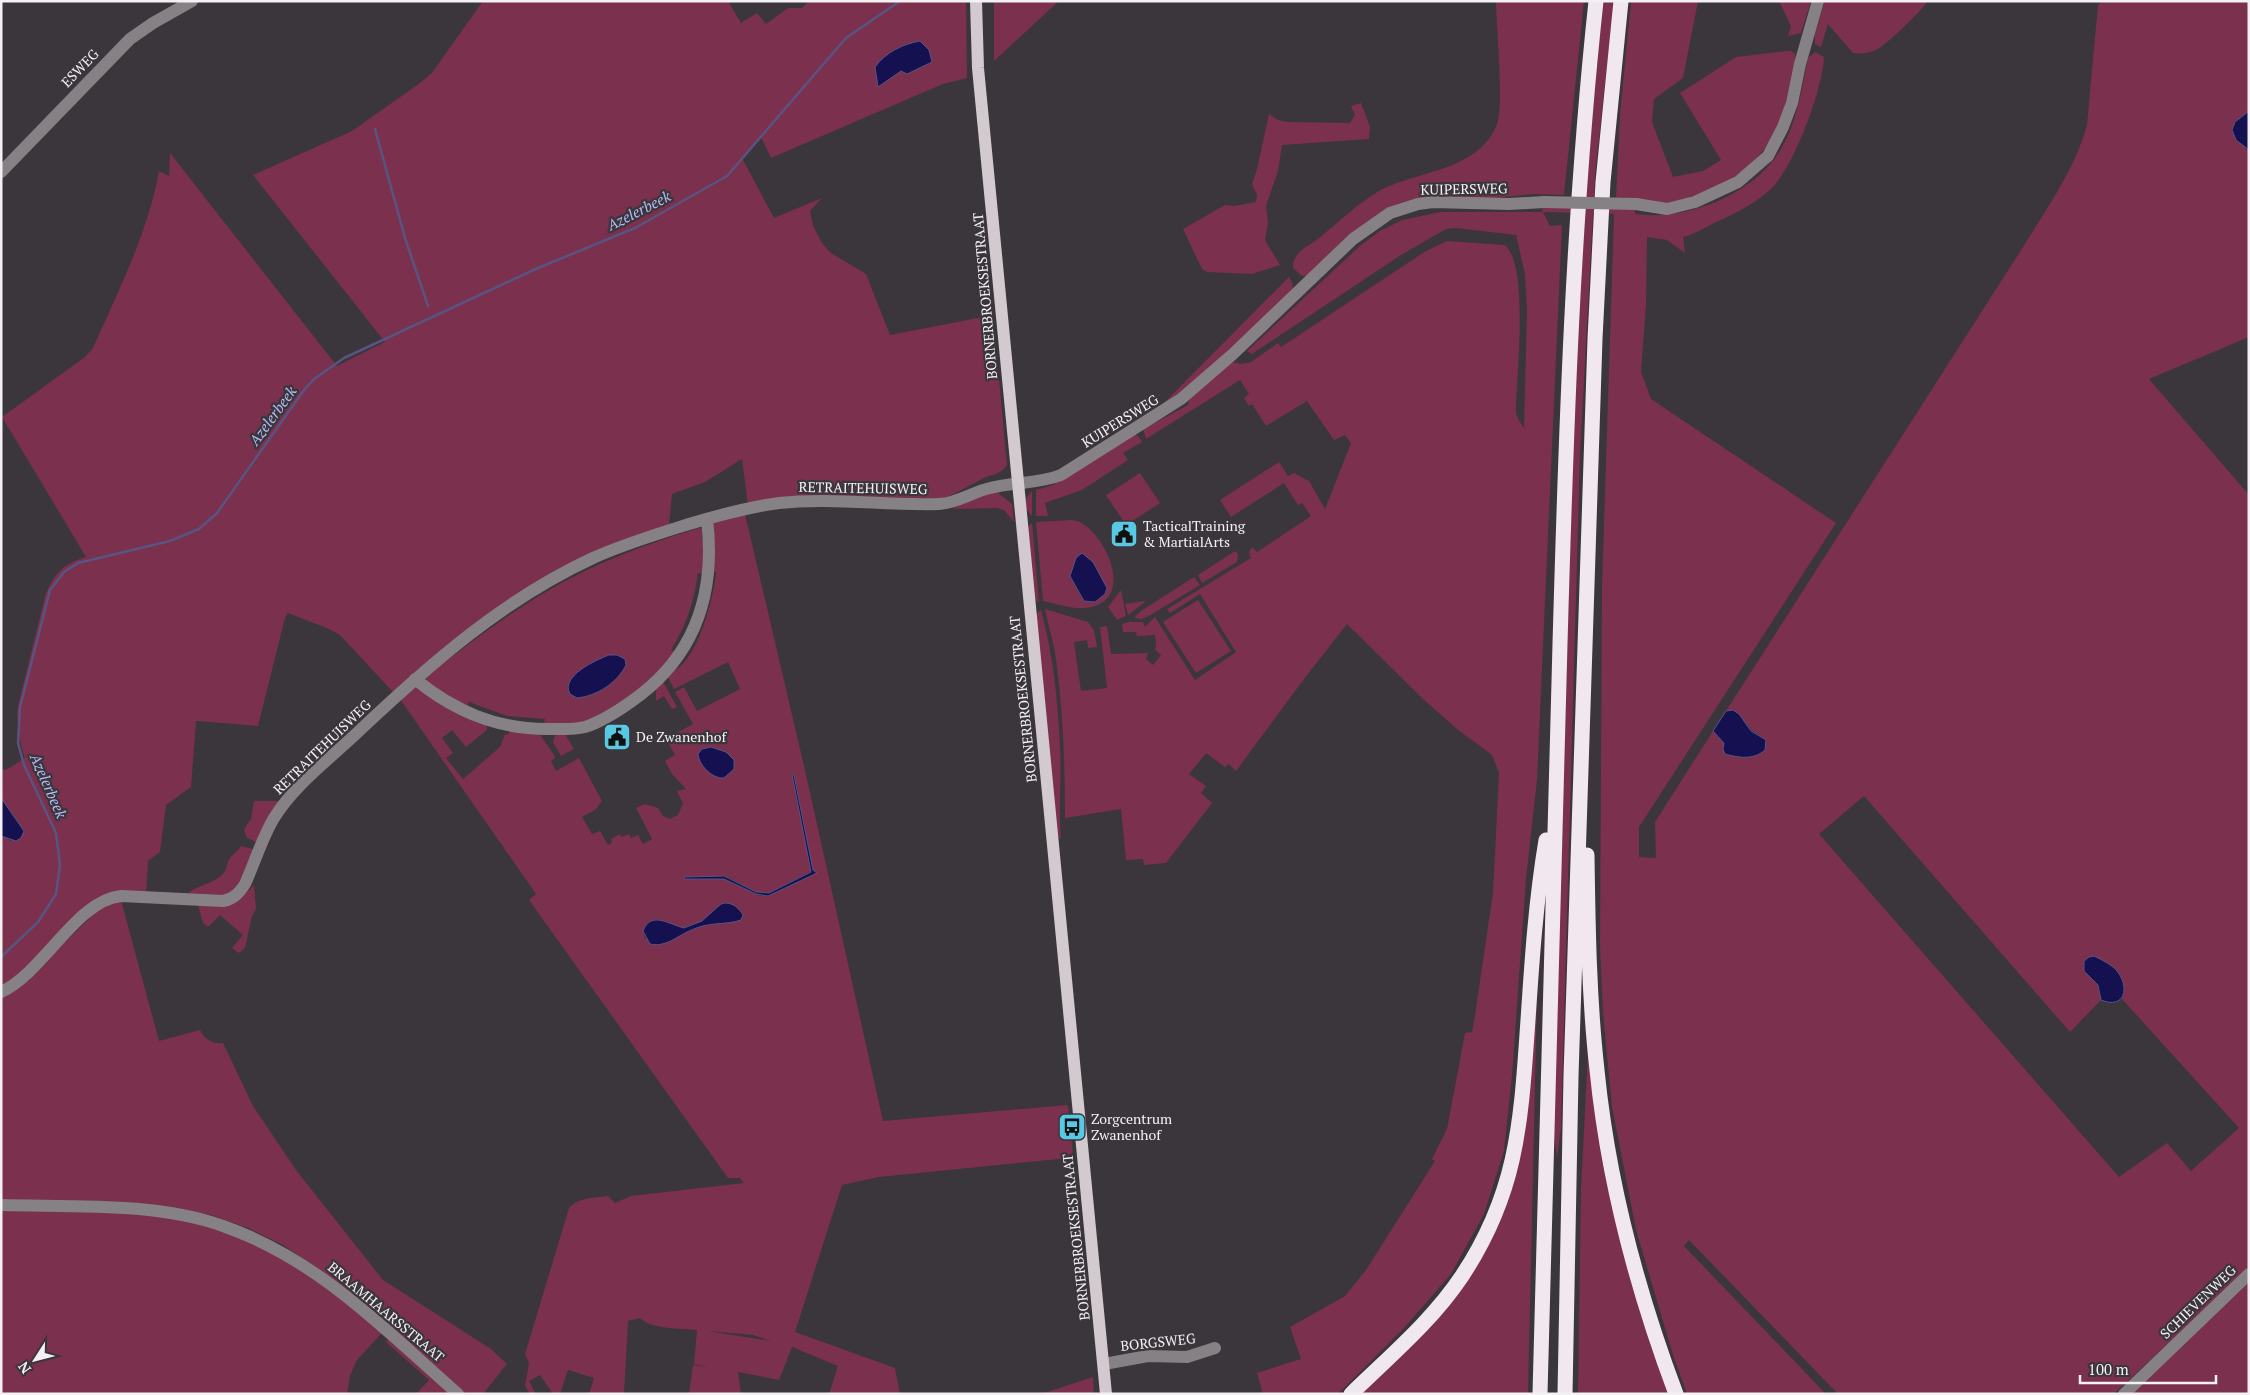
<svg xmlns="http://www.w3.org/2000/svg" width="2250" height="1395" viewBox="0 0 2250 1395" font-family="'PT Serif',serif">
<style>
.green{fill:#7b304e;fill-rule:evenodd}
.water{fill:#151150;stroke:#585482}
.lines{fill:none;stroke-linecap:round;stroke-linejoin:round}
.stream{stroke:#585482;stroke-width:2.5}
.minor{stroke:#858184;stroke-width:12}
.major{stroke:#d3cad0;stroke-width:12}
.highway{stroke:#f1e7ee;stroke-width:15}
.minor-bridge{stroke:#858184;stroke-width:12}
.labels{text-anchor:middle;stroke-width:4.5;stroke-linejoin:round;paint-order:stroke}
.street-label{font-size:14px;fill:#f4f1f5;stroke:#3b353c}
.poi-label{font-size:14px;fill:#f4f1f5;stroke:#3b353c;text-anchor:start}
.water-label{font-size:15px;font-style:italic;fill:#b1bbf6;stroke:#3b353c}
</style>
<rect width="100%" height="100%" fill="#3b353c"/>
<g class="green">
<path d="M483,1H728L741,23L757,13L766,24L788,8H802L809,1H966L967,78L943,84L771,158L761,137L742,158L774,218L822,198L810,211L813,226L822,243L831,253L866,274L890,335L993,315L1007,465C1000,476 990,474 980,480C966,487 955,495 939,499L857,496L748,505L742,459L705,482L672,494L669,526L570,566L393,692L340,635L329,629L288,613L285,618L258,726L196,721L191,787L166,805L160,852L148,861L146,894L117,893L1,989V836L11,841L20,826L1,798V769L6,770L25,758C19,741 16,723 18,706L46,593C56,572 63,564 86,557L2,417L85,357L93,348C118,291 148,233 159,171L169,176L170,153L337,366L385,342L253,175L352,131L420,83L432,73Z"/>
<polygon points="994,1 1059,1 994,61"/>
<path d="M1496,1H1584L1564,195L1533,194L1484,199L1415,200L1307,276H1302L1293,268C1293,251 1308,247 1319,238C1339,222 1357,204 1379,191C1418,170 1475,172 1496,127C1505,107 1496,28 1496,1Z"/>
<path d="M1602,1H1614L1595,174L1594,206L1635,207V214C1686,221 1754,195 1781,149C1797,122 1802,88 1808,58L1815,52L1824,57C1823,88 1794,168 1770,190C1754,204 1733,215 1714,223C1704,228 1693,235 1683,237L1685,253L1667,240L1647,237L1646,305L1641,372L1651,399L1836,523L1639,827V857L1656,858L1655,822L1713,731L1724,743L1723,749L1760,735C1745,729 1742,710 1726,711L2023,247C2047,208 2075,169 2087,125L2098,5L2103,1H2249V111L2235,122L2246,150H2249V337L2149,379L2249,495V1267L2114,1394H1838L1689,1240L1684,1246L1826,1394H1687L1673,1355L1636,1230L1612,1107L1603,1013L1600,946L1602,586L1614,214L1593,213L1580,455L1561,1128L1557,1158L1553,1126L1575,381L1585,218V213L1543,212L1550,226L1562,225L1537,780L1526,879L1512,1076L1504,1151L1484,1214L1451,1274L1405,1327L1338,1394H1263L1257,1373L1301,1359L1290,1327L1345,1296L1366,1270L1435,1161L1432,1159L1447,1129L1465,1033L1472,1032L1475,1015L1493,893L1499,773L1492,755L1457,729L1423,699L1347,624L1304,679L1236,771L1229,764L1225,767L1206,753L1189,774L1206,786L1201,793L1212,803L1166,863L1144,865L1143,859L1126,860L1121,809L1065,818C1065,764 1063,712 1056,659C1054,642 1048,626 1045,609L1088,622L1094,630L1097,647L1088,648L1087,640L1074,642L1081,691L1107,688L1100,627L1107,626L1111,654L1148,653L1146,659L1153,665L1161,655L1155,650L1156,647L1155,635L1137,636L1136,632H1123L1122,624L1129,622H1143L1145,627L1155,617L1195,680L1236,652L1200,594L1170,613L1167,609L1251,558L1249,552L1252,547L1257,552L1311,516L1302,503L1298,505L1284,483L1231,517L1220,500L1279,462L1288,476L1294,473L1309,481L1325,509L1351,443L1345,435L1334,440L1307,401L1266,426L1252,404L1249,406L1244,398L1249,394L1240,380L1146,439L1143,429L1188,405L1189,399L1232,362L1242,364L1251,362L1278,343L1281,347L1426,251L1447,241L1504,245C1530,261 1516,381 1516,411C1516,416 1521,424 1524,428L1527,311L1525,274L1516,235L1456,228L1446,229L1401,255L1252,354L1247,351L1361,245L1380,231L1402,220L1441,212H1542L1543,206H1585ZM1864,796L2070,1032L2101,1000L2098,986L2083,966C2084,960 2087,957 2094,956C2106,967 2132,980 2122,999L2239,1128L2191,1171L2167,1143L2119,1177L1819,834Z"/>
<path d="M1631,1H1698L1683,78L1654,99L1652,122L1673,177L1703,171L1721,160L1680,93L1736,57L1786,51H1791L1795,54C1796,64 1792,74 1790,84C1781,131 1763,163 1719,186C1706,193 1691,199 1677,202C1657,205 1636,200 1616,198L1620,115Z"/>
<polygon points="1779,1 1811,1 1801,33 1788,36 1791,26"/>
<path d="M1825,1H1928C1919,13 1889,43 1876,50C1870,53 1860,54 1853,53L1828,24L1821,47L1815,44V34Z"/>
<polygon points="1361,103 1370,127 1369,139 1282,145 1278,171 1266,206 1268,222 1265,240 1280,265 1252,274 1207,272 1202,269 1183,229 1225,205 1234,206 1256,202 1257,195 1252,184 1257,169 1269,114 1278,120 1288,122 1350,123 1355,115 1351,106"/>
<polygon points="1289,277 1292,282 1293,291 1225,355 1152,415"/>
<polygon points="1134,434 1138,436 1142,442 1123,453 1128,460 1082,490 1045,503 1048,516 1036,516 1036,490 1053,485"/>
<polygon points="1140,473 1160,503 1126,525 1106,495"/>
<polygon points="1032,491 1032,516 1025,508 1025,500"/>
<polygon points="997,492 1012,504 1014,522 1004,510 997,508 952,509 986,494"/>
<path d="M745,514L804,766L883,1121L1068,1105L1073,1156L1069,1154V1158L879,1177L842,1185L795,1332L895,1368L900,1394H829L838,1366L792,1347L779,1380L738,1372L741,1394H689L693,1365L709,1367L694,1364L697,1330C680,1328 653,1330 640,1318L628,1321L624,1394H589L594,1378L568,1370L560,1394H553L540,1375L529,1381L536,1394H530L525,1386L529,1363L525,1354L569,1208C579,1197 594,1198 608,1196L615,1203L631,1196L744,1183L740,1178H728L529,900L536,894L400,699L414,687L421,689L487,726V730L466,747L452,730L442,738L453,753L446,758L463,779L500,747L505,734L508,735L510,730L539,733L554,755L555,758L551,761L556,771L579,758L602,801L595,810L582,817L592,834L600,831L608,845L612,843L611,839L620,834L622,837L629,834L631,838L638,835L643,844L652,839L636,808L645,804L658,808L663,816L670,819L678,815L683,803L677,791L686,789L672,774L665,761L675,755L666,739L693,724L675,692L684,687L697,711L740,689L728,662L674,689L668,677L671,672C697,664 714,597 716,572L711,571L712,531L714,521ZM811,871L817,873L768,896H760L724,879H683L728,877L756,892L769,893ZM725,903C733,905 738,908 743,915L737,921L707,924L680,935L645,939L643,931C653,909 669,925 683,928L702,921L721,904ZM707,1331L753,1335L771,1341Z"/>
<path d="M1072,520C1101,522 1142,603 1085,608C1071,609 1057,604 1043,601L1036,522ZM1082,553L1093,562L1107,588L1100,599L1095,602L1081,597L1070,576L1076,558Z"/>
<polygon points="1032,523 1039,602 1034,599 1026,529"/>
<path d="M699,528L702,529L705,574L698,573C694,602 686,626 671,650L679,652C658,680 606,720 570,726C561,728 551,727 543,727L545,719L507,716L469,702L466,710L427,684L426,676C477,638 528,598 585,571C622,553 660,540 699,528ZM609,655L568,687L582,669Z"/>
<polygon points="1235,551 1238,554 1237,562 1202,583 1198,575"/>
<polygon points="1194,577 1200,585 1147,617 1141,619 1134,618 1141,611"/>
<polygon points="1121,590 1126,616 1117,620 1108,607"/>
<polygon points="1198,600 1231,651 1196,673 1163,622"/>
<polygon points="1145,601 1145,602 1128,615 1125,604"/>
<path d="M1041,610C1053,654 1058,701 1060,747C1062,778 1058,807 1061,839L1057,836L1036,614Z"/>
<polygon points="662,680 677,707 672,709 664,696 656,701 656,686"/>
<polygon points="556,733 565,734 574,749 561,756 553,742"/>
<polygon points="254,801 282,801 256,842 247,838 244,830 249,821 251,820"/>
<path d="M241,846L253,849L249,867L229,896H185C197,884 211,885 222,875C228,869 226,863 230,858C233,854 238,851 241,846Z"/>
<polygon points="254,885 256,909 252,916 245,948 239,953 232,948 243,935 220,915 208,927 203,923 198,905 248,891"/>
<path d="M121,900L159,1041L200,1030C205,1040 212,1044 223,1043L253,1106L296,1170L383,1280L491,1349L507,1364L483,1394H466L344,1287L283,1245L248,1228L211,1215L177,1209L1,1201V996L21,985L105,903Z"/>
<polygon points="1537,996 1528,1394 1359,1394 1496,1226"/>
<polygon points="1589,1032 1597,1111 1672,1394 1578,1394 1581,1189"/>
<path d="M1,1208C61,1211 124,1209 183,1220C231,1228 294,1261 333,1290C351,1303 366,1319 382,1333L357,1360L350,1376L347,1394H1Z"/>
<polygon points="2249,1282 2249,1394 2130,1394"/>
<polygon points="390,1340 392,1344 400,1347 453,1394 411,1394 416,1394 429,1380 385,1341"/>
<polygon points="1093,1377 1094,1394 1041,1394"/>
</g>
<g class="water">
<path d="M920,41L929,50L932,62L907,74L901,71L878,87L875,67C886,52 903,44 920,41Z"/>
<polygon points="2249,111 2249,150 2236,140 2232,130 2235,122"/>
<polygon points="1082,553 1093,562 1107,588 1105,594 1095,602 1084,601 1070,576 1076,558"/>
<path d="M609,655H617L625,659L626,665C617,683 597,696 577,698L570,694C560,676 596,660 609,655Z"/>
<path d="M1733,710L1739,714L1751,731L1766,740L1765,750C1754,760 1739,758 1725,754L1723,749L1724,743L1713,731L1726,711Z"/>
<path d="M711,747L726,752L734,760V769L724,778C712,779 699,765 698,754L702,749Z"/>
<polygon points="792,774 794,775 813,870 817,873 768,896 756,894 724,879 684,879 684,877 724,876 756,892 769,893 811,872"/>
<polygon points="1,798 24,831 21,838 16,841 1,836"/>
<path d="M725,903C733,903 739,908 743,915L741,920C727,925 709,922 694,929C679,934 667,948 650,944L643,931C651,910 670,925 684,928L702,921L721,904Z"/>
<path d="M2094,956C2102,960 2111,964 2117,971C2130,987 2125,1010 2101,1000L2098,985L2084,971V961L2089,957Z"/>
</g>
<g class="lines">
<g class="stream">
<polyline points="375,129 405,238 428,306"/>
<polyline points="1,957 38,922 56,894 60,865 56,833 24,765 18,743 20,707 50,590 64,572 78,563 170,541 199,529 217,513 304,390 314,379 344,358 538,268 635,228 727,176 846,38 900,1"/>
</g>
<g class="minor">
<polyline points="1,172 130,39 153,23 192,1"/>
<polyline points="1636,204 1667,209 1695,202 1738,182 1768,156 1783,127 1792,103 1800,64 1818,1"/>
<path d="M415,679C454,711 496,729 547,729C559,729 573,730 585,727C601,722 618,711 632,701C695,657 716,594 707,519"/>
<path d="M1,992C44,972 77,900 121,896L223,901C234,899 239,893 245,884C255,862 262,838 274,818C295,784 331,758 359,731C430,664 504,599 593,558C624,544 657,534 689,524C719,515 748,507 779,503C833,497 886,506 939,504C958,503 972,492 990,488C1014,482 1038,484 1061,475L1181,399L1233,354L1353,239L1390,213L1418,204L1433,202L1509,204L1544,202"/>
<path d="M1,1205C71,1207 157,1202 223,1226C318,1259 384,1329 458,1394"/>
<polyline points="1104,1364 1148,1356 1187,1357 1215,1348"/>
<polyline points="2124,1394 2249,1274"/>
</g>
<polyline class="major" points="976,1 978,68 1106,1394"/>
<g class="highway">
<path d="M1587,855C1588,927 1589,999 1597,1070C1608,1181 1637,1290 1676,1394"/>
<path d="M1351,1394C1390,1356 1432,1321 1462,1276C1519,1190 1521,1118 1528,1020C1532,959 1536,900 1546,840"/>
<path d="M1540,1394C1546,1144 1552,894 1560,644C1566,430 1573,215 1596,1"/>
<polyline points="1565,1394 1571,1076 1595,339 1603,182 1621,1"/>
</g>
<polyline class="minor-bridge" points="1544,202 1636,204"/>
</g>
<defs>
<g id="civic-square" transform="scale(1.4375)"><rect x="-9" y="-9" width="18" height="18" rx="4" fill="#58c9e3" stroke="#3b353c"/><path d="M-.6-6.5H3V-4.5H.6V-3L4-1V1h2V6H-6V1h2V-1L-.6-3ZM-1.2 2.5V6h2.4V2.5Z" fill="#111"/></g>
<g id="bus-square" transform="scale(1.4375)"><rect x="-9" y="-9" width="18" height="18" rx="4" fill="#58c9e3" stroke="#3b353c"/><path d="M-5-6H5V4H4V6H2V4H-2V6H-4V4H-5ZM-3.5-4V0h7V-4ZM-3.5 1.2v1.5H-2V1.2ZM2 1.2v1.5H3.5V1.2Z" fill="#111"/></g>
</defs>
<g fill-rule="evenodd">
<use href="#civic-square" x="1124" y="534"/>
<use href="#civic-square" x="617" y="737"/>
<use href="#bus-square" x="1072" y="1127"/>
</g>
<g class="labels">
<g class="street-label">
<text transform="translate(80 68) rotate(-46)" y="5">ESWEG</text>
<text transform="translate(1464 189) rotate(-1)" y="5">KUIPERSWEG</text>
<text transform="translate(985 296) rotate(-95)" y="5">BORNERBROEKSESTRAAT</text>
<text transform="translate(1120 421) rotate(-32)" y="5">KUIPERSWEG</text>
<text transform="translate(863 488) rotate(1)" y="5">RETRAITEHUISWEG</text>
<text transform="translate(1023 699) rotate(-96)" y="5">BORNERBROEKSESTRAAT</text>
<text transform="translate(322 747) rotate(-44)" y="5">RETRAITEHUISWEG</text>
<text transform="translate(1076 1237) rotate(-96)" y="5">BORNERBROEKSESTRAAT</text>
<text transform="translate(2198 1302) rotate(-44)" y="5">SCHIEVENWEG</text>
<text transform="translate(386 1312) rotate(40)" y="5">BRAAMHAARSSTRAAT</text>
<text transform="translate(1158 1342) rotate(-6)" y="5">BORGSWEG</text>
</g>
<g class="poi-label">
<text x="1143" y="531">TacticalTraining<tspan x="1143" dy="16">&amp; MartialArts</tspan></text>
<text x="636" y="742">De Zwanenhof</text>
<text x="1091" y="1124">Zorgcentrum<tspan x="1091" dy="16">Zwanenhof</tspan></text>
</g>
<g class="water-label">
<text transform="translate(639 211) rotate(-27)" y="5">Azelerbeek</text>
<text transform="translate(273 416) rotate(-54)" y="5">Azelerbeek</text>
<text transform="translate(48 786) rotate(66)" y="5">Azelerbeek</text>
</g>
</g>
<rect width="2250" height="1395" fill="none" stroke="#f4f1f5" stroke-width="5"/>
<g transform="translate(35 1360) rotate(234)" stroke="#3b353c" stroke-width="4" paint-order="stroke">
<path d="M0-4L9 19L0 12L-9 19Z" fill="#f4f1f5"/>
<text y="-8" font-size="14" font-weight="bold" text-anchor="middle" fill="#f4f1f5">N</text>
</g>
<path d="M2080 1375v8h136v-8" fill="none" stroke="#f4f1f5" stroke-width="2.5"/>
<text x="2088" y="1375" font-size="15" fill="#f4f1f5" stroke="#3b353c" stroke-width="4" paint-order="stroke">100 m</text>
</svg>
